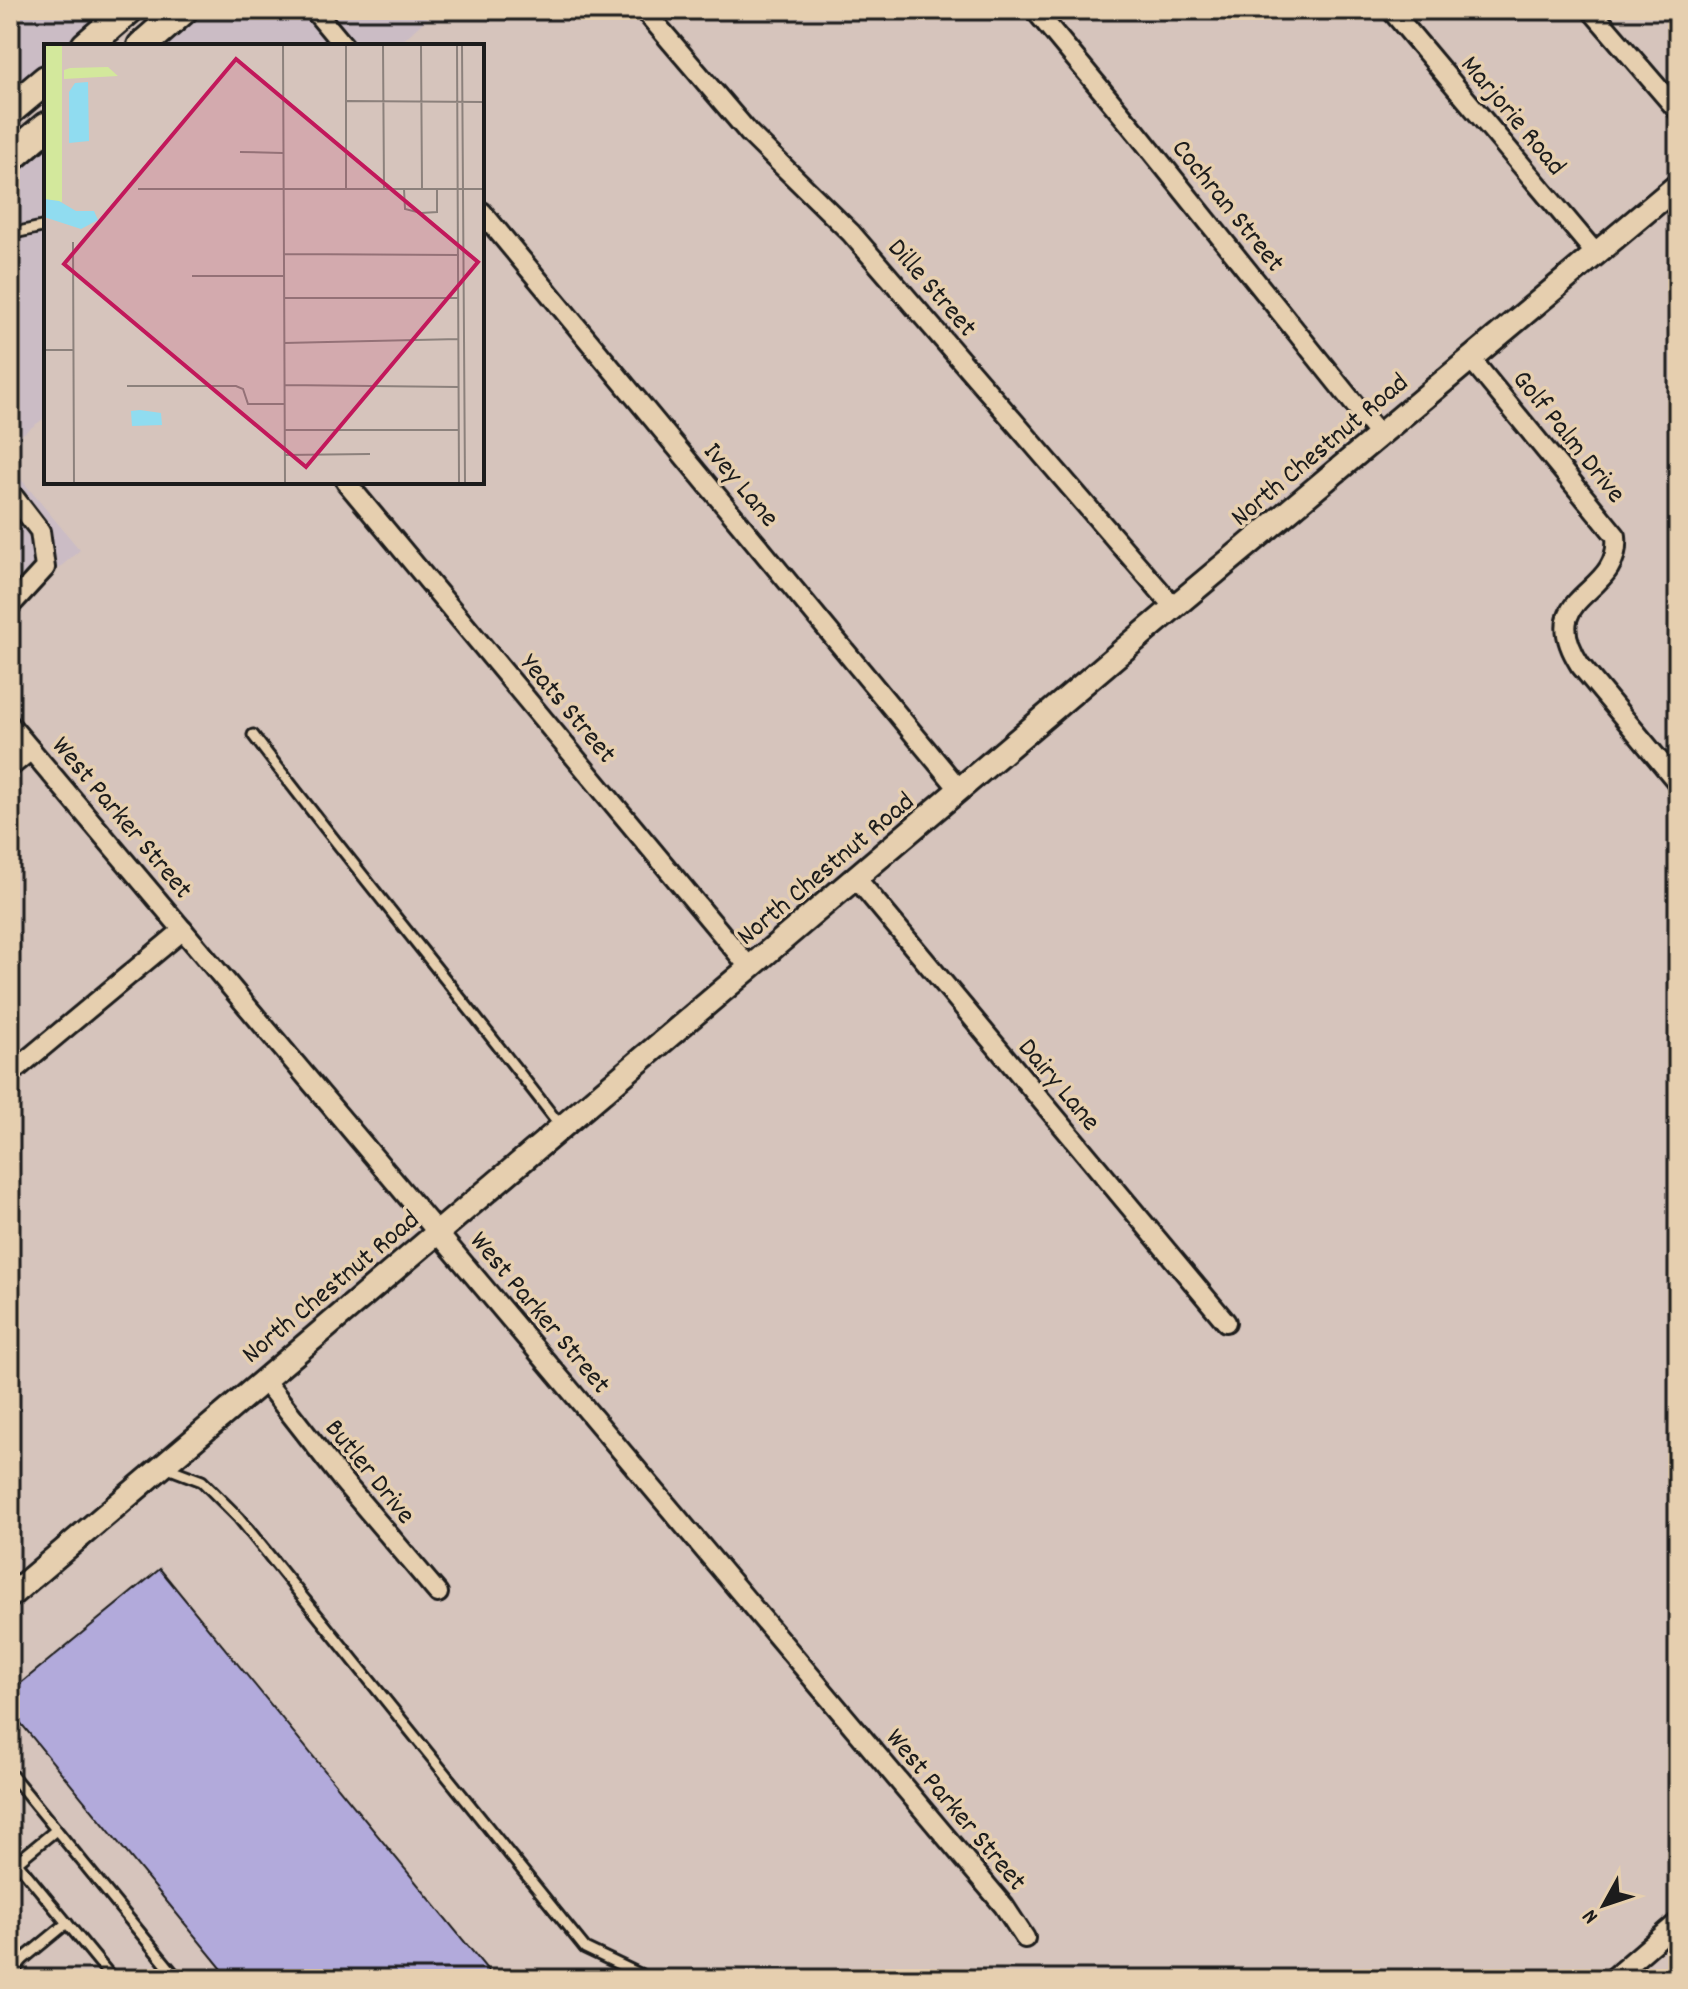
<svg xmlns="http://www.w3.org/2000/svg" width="1688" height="1989" viewBox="0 0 1688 1989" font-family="Dekko,sans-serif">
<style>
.built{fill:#cbbcc5}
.building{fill:#b2aadb;stroke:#1c1c1c;stroke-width:2}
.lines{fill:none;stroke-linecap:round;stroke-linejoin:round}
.service-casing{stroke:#1c1c1c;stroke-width:15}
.minor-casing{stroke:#1c1c1c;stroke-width:24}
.tertiary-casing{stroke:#1c1c1c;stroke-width:28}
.primary-casing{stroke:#1c1c1c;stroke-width:34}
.service{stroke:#e6cfaf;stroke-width:9}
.minor{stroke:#e6cfaf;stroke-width:18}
.tertiary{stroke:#e6cfaf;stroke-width:22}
.primary{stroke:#e6cfaf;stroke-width:28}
.labels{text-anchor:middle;stroke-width:7;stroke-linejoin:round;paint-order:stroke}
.street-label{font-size:28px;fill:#1c1c1c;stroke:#e6cfaf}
.inset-road{fill:none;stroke:#8c817c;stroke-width:2}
.view{fill:#c2185b;fill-opacity:0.15;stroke:#c2185b;stroke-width:4}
.inset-edge{fill:none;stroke:#1c1c1c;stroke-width:4}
</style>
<rect width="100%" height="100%" fill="#d6c4bc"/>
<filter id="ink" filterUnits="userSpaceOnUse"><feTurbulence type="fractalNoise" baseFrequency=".0125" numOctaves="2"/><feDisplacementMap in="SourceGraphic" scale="16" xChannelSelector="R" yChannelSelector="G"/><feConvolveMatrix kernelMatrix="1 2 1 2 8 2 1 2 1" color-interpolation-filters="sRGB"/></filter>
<g filter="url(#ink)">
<g class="built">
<polygon points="10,10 113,10 71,46 46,46 46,67 10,98"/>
<polygon points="199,10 300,10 330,46 156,46"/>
<polygon points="328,10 436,10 397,46 358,46"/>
<polygon points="46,140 46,417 10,443 10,171"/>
<polygon points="10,466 80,550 52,574 55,565 49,524 10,475"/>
<polygon points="10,509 31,536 34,565 10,592"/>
</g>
<polygon class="building" points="160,1569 495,1979 230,1979 10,1710 10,1692"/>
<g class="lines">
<g class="service-casing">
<g id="service">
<polyline points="10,234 46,226"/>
<path d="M253,735C354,868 461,996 562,1128"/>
<polyline points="165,1467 202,1481 239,1518 585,1948 650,1979"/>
<polyline points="10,1773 178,1979"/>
<polyline points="10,1854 113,1979"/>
<polyline points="17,1862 56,1830"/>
<polyline points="10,1945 22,1960 67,1923"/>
<polyline points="10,1976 22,1960"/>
</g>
</g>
<g class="minor-casing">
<g id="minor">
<polyline points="314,10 344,46"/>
<polyline points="644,10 749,133 851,233 1174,607"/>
<polyline points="1035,10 1137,133 1379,435"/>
<polyline points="1391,10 1596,254"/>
<polyline points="1591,10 1678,111"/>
<polyline points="482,212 960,790"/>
<path d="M1471,359L1616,536C1622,598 1533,591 1580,665L1678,783"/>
<polyline points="346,482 750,968"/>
<polyline points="10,492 40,531 45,568 10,606"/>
<path d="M10,725C341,1119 674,1511 1004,1906L1025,1938"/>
<polyline points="10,767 31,750"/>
<polyline points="856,878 1226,1322"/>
<polyline points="10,1074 183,930"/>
<polyline points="264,1380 343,1481 438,1593"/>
<polyline points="1612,1979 1678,1922"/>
</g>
</g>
<g class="tertiary-casing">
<polyline id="tertiary" points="10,1596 1174,607 1678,185"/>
</g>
<g class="primary-casing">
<g id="primary">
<polyline points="86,46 128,10"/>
<polyline points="142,46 183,10"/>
<polyline points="10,110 46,80"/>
<polyline points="10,158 46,127"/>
</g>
</g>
<use href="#service" class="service"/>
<use href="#minor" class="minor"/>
<use href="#tertiary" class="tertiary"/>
<use href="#primary" class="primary"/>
</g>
</g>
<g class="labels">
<g class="street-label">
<text transform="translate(1515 114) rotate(50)" y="10">Marjorie Road</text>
<text transform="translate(1230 204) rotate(51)" y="10">Cochran Street</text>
<text transform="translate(934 286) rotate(49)" y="10">Dille Street</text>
<text transform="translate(1571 435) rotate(51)" y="10">Golf Palm Drive</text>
<text transform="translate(1318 448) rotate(-40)" y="10">North Chestnut Road</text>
<text transform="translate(743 483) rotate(50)" y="10">Ivey Lane</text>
<text transform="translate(570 707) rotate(50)" y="10">Yeats Street</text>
<text transform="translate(124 816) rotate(50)" y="10">West Parker Street</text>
<text transform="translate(824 867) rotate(-40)" y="10">North Chestnut Road</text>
<text transform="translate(1061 1083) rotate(50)" y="10">Dairy Lane</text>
<text transform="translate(329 1285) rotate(-40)" y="10">North Chestnut Road</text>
<text transform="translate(542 1311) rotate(50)" y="10">West Parker Street</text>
<text transform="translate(372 1470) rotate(51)" y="10">Butler Drive</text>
<text transform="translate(958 1808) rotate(50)" y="10">West Parker Street</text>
</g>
</g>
<g transform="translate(44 44)">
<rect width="440" height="440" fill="#d6c4bc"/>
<path d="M0,1H18V158L0,155ZM64,23L74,32L20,35V26L26,24Z" fill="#d3e89c"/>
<path d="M44,38L45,97L25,99V48L31,39ZM0,155L15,157L32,167H50L54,176L37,185L0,173ZM96,366L117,369L118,381L88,382L87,367Z" fill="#90dcf0"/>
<path class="inset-road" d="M239,1L241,439M302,1V145M339,1L340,145M377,1L378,145M413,1L415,439M418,1L421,439M303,57L440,58M196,108L239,109M94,145H440M360,145L361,165L377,169L393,168V145M29,198L30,439M240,210L415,211M148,232H240M240,254H414M240,299L415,295M0,306H29M240,341L415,343M83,342H192L199,345L204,360H240M240,386H415M240,411L326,410"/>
<path class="view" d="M192,15L434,218L262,423L20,220Z"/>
<rect width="440" height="440" class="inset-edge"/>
</g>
<rect width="1688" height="1989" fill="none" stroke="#e6cfaf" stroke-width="40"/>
<rect x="20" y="20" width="1648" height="1949" fill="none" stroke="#1c1c1c" stroke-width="3" filter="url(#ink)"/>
<g transform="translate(1604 1905) rotate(230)" stroke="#e6cfaf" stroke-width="6" paint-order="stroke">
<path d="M0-6L14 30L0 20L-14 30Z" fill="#1c1c1c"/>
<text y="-12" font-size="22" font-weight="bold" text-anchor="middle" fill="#1c1c1c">N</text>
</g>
</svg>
